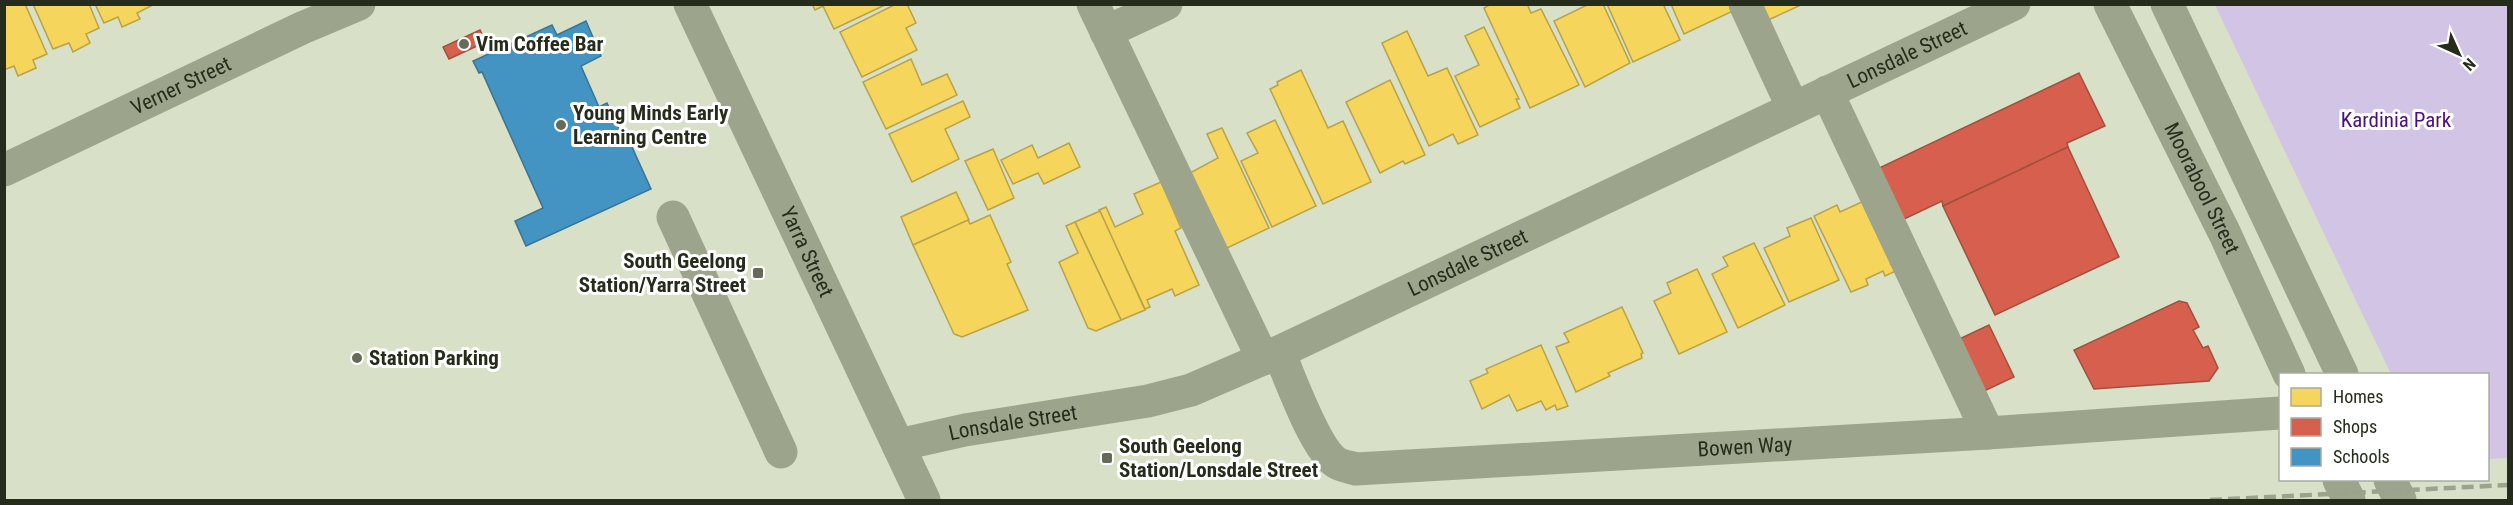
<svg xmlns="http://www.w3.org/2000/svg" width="2513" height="505" viewBox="0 0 2513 505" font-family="'Roboto Condensed',sans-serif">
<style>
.green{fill:#d2c4e4}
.homes{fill:#f6d55c;stroke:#b8a248;stroke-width:1.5}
.shops{fill:#d6604d;stroke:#a1503e;stroke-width:1.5}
.schools{fill:#4393c3;stroke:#3a7491;stroke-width:1.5}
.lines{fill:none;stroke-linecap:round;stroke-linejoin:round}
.minor{stroke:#9da48c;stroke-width:33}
.rail{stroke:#9ca28c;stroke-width:4.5;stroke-dasharray:12 6;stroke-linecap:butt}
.poi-dot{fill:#646b58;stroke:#fff;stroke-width:2}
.labels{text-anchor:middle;stroke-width:6;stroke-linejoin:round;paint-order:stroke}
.poi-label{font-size:21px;font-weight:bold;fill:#262c1b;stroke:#fff;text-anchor:start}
.street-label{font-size:21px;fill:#262c1b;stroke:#fff}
.park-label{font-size:21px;fill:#491178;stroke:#fff}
</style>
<rect width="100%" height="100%" fill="#d8e0c8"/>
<polygon class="green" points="2215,5 2508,5 2508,458 2488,459 2488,374 2391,374"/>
<g class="homes">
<polygon points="4,4 25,4 47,54 33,60 36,68 18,76 14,66 4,70"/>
<polygon points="33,4 89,4 99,28 86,34 90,43 73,52 69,43 53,49"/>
<polygon points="95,4 150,4 151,6 137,13 140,19 122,27 118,17 104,23"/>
<polygon points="812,4 887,4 834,29 823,6 815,10"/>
<polygon points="896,4 907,4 916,23 906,28 917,50 862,77 840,32"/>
<polygon points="1491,4 1527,4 1531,13 1541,9 1579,85 1530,108 1484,8"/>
<polygon points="1589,4 1603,4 1630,63 1585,87 1554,21"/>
<polygon points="1607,4 1663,4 1680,40 1633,62"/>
<polygon points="1671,4 1729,4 1733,11 1684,34"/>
<polygon points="1756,4 1803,4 1764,22"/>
<polygon points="1484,27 1519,99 1516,99 1520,108 1480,127 1455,76 1479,65 1465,36"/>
<polygon points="1407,31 1428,76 1447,68 1478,135 1458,144 1453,134 1429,146 1382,43"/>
<polygon points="911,59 922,85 947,74 957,95 886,129 863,82"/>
<polygon points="1301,70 1328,128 1343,121 1371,182 1323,204 1270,89 1278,85 1277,82"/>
<polygon points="1390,80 1425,155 1405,164 1403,161 1380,173 1346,102"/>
<polygon points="963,101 970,117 945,129 959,159 912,182 889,134"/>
<polygon points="1275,120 1316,206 1272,227 1241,161 1258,153 1247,133"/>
<polygon points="1222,128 1269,228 1223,250 1188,174 1218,158 1207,134"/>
<polygon points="1069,143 1080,167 1044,184 1038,173 1013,184 1001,160 1032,145 1038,158"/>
<polygon points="993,149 1014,198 988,210 965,161"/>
<polygon points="1161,182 1181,228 1175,231 1199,285 1175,296 1172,289 1147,300 1150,307 1145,309 1099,210 1106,207 1115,227 1143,214 1134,194"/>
<polygon points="956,192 969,220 913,245 901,217"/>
<polygon points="1864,201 1896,271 1885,276 1883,271 1866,279 1868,285 1851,292 1814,216 1837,205 1840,212"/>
<polygon points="1100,211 1145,310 1121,320 1075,222"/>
<polygon points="990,215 1011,262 1007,264 1028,310 962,337 954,334 913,245 968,220 970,224"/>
<polygon points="1811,218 1839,280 1789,302 1764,248 1790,236 1787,228"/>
<polygon points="1075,222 1121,320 1096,331 1088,328 1059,262 1078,253 1066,226"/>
<polygon points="1754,243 1785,305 1738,328 1712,274 1728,266 1723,257"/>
<polygon points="1697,269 1727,332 1679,354 1654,301 1671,293 1667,283"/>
<polygon points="1622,307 1643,353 1641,354 1642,358 1608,373 1610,376 1576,392 1556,347 1569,342 1564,333"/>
<polygon points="1541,345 1568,406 1557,410 1555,405 1546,410 1541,401 1517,411 1509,395 1482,409 1470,381 1488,373 1486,369"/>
</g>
<g class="shops">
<polygon points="480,30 486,42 449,59 443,47"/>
<polygon points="2079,73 2105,126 2067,143 2068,147 1943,206 1942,201 1900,221 1877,169"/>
<polygon points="2068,147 2119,257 1995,315 1943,206"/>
<polygon points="2179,301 2187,303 2199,327 2193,330 2203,348 2208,346 2218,368 2209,381 2094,389 2074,350"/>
<polygon points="1989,325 2014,377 1982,392 1957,340"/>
</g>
<polygon class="schools" points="586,21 601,56 581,66 599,107 607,103 623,138 627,136 651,189 526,246 515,221 543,208 482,72 479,73 473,61 552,25 557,35"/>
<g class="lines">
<g class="minor">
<path id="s1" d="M690,4L924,500"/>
<polyline points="1093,4 1263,359"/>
<polyline points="1745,4 1793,108"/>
<path id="s2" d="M2110,4L2225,234L2289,374"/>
<polyline points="2167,4 2342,374"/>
<polyline points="1106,32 1166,4"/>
<polyline points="1827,92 1988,433"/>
<path id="s3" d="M4,170L302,28L359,4"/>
<polyline points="673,217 781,452"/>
<path id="s4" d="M1279,352C1289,376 1316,451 1337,463C1342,466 1350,467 1356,469L1988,433L2280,413"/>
<path id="s5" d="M898,445L965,430L1148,401L1191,390L1279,352L2014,4"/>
<polyline points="2339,480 2349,500"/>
<polyline points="2390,480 2400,500"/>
</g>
<polyline class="rail" points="2210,500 2508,485"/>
</g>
<g class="poi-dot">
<circle cx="464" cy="44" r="6"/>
<circle cx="561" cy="125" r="6"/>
<rect x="752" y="267" width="12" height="12" rx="3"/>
<circle cx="357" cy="358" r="6"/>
<rect x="1101" y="452" width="12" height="12" rx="3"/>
</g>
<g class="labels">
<g class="poi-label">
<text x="476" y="51">Vim Coffee Bar</text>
<text x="573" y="120">Young Minds Early<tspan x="573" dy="24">Learning Centre</tspan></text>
<text x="746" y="268" text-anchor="end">South Geelong<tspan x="746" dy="24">Station/Yarra Street</tspan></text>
<text x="369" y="365">Station Parking</text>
<text x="1119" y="453">South Geelong<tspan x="1119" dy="24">Station/Lonsdale Street</tspan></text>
</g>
<g class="street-label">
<text dy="7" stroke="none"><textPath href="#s5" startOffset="1089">Lonsdale Street</textPath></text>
<text dy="7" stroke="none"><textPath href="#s3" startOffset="196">Verner Street</textPath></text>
<text dy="7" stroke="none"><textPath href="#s2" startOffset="206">Moorabool Street</textPath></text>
<text dy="7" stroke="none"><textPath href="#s1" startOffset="274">Yarra Street</textPath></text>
<text dy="7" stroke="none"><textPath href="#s5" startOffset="603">Lonsdale Street</textPath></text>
<text dy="7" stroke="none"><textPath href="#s5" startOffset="117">Lonsdale Street</textPath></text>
<text dy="7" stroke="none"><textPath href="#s4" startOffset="536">Bowen Way</textPath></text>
</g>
<g class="park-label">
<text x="2396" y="127">Kardinia Park</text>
</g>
</g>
<rect width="2513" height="505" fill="none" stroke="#262c1b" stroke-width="12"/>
<rect x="2279" y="373" width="210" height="108" fill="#ffffff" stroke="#a8aba4" stroke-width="1.5"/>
<rect x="2291" y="388" width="30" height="18" fill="#f6d55c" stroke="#a8aba4" stroke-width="1.5"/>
<text x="2333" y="403" font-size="18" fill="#262c1b">Homes</text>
<rect x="2291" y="418" width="30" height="18" fill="#d6604d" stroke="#a8aba4" stroke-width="1.5"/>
<text x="2333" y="433" font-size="18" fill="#262c1b">Shops</text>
<rect x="2291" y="448" width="30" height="18" fill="#4393c3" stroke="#a8aba4" stroke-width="1.5"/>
<text x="2333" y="463" font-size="18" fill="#262c1b">Schools</text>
<g transform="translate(2459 54) rotate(135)" stroke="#ffffff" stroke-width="4.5" paint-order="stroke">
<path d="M0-4.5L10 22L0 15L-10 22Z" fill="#262c1b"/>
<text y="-9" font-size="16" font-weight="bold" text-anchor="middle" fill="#262c1b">N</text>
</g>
</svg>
